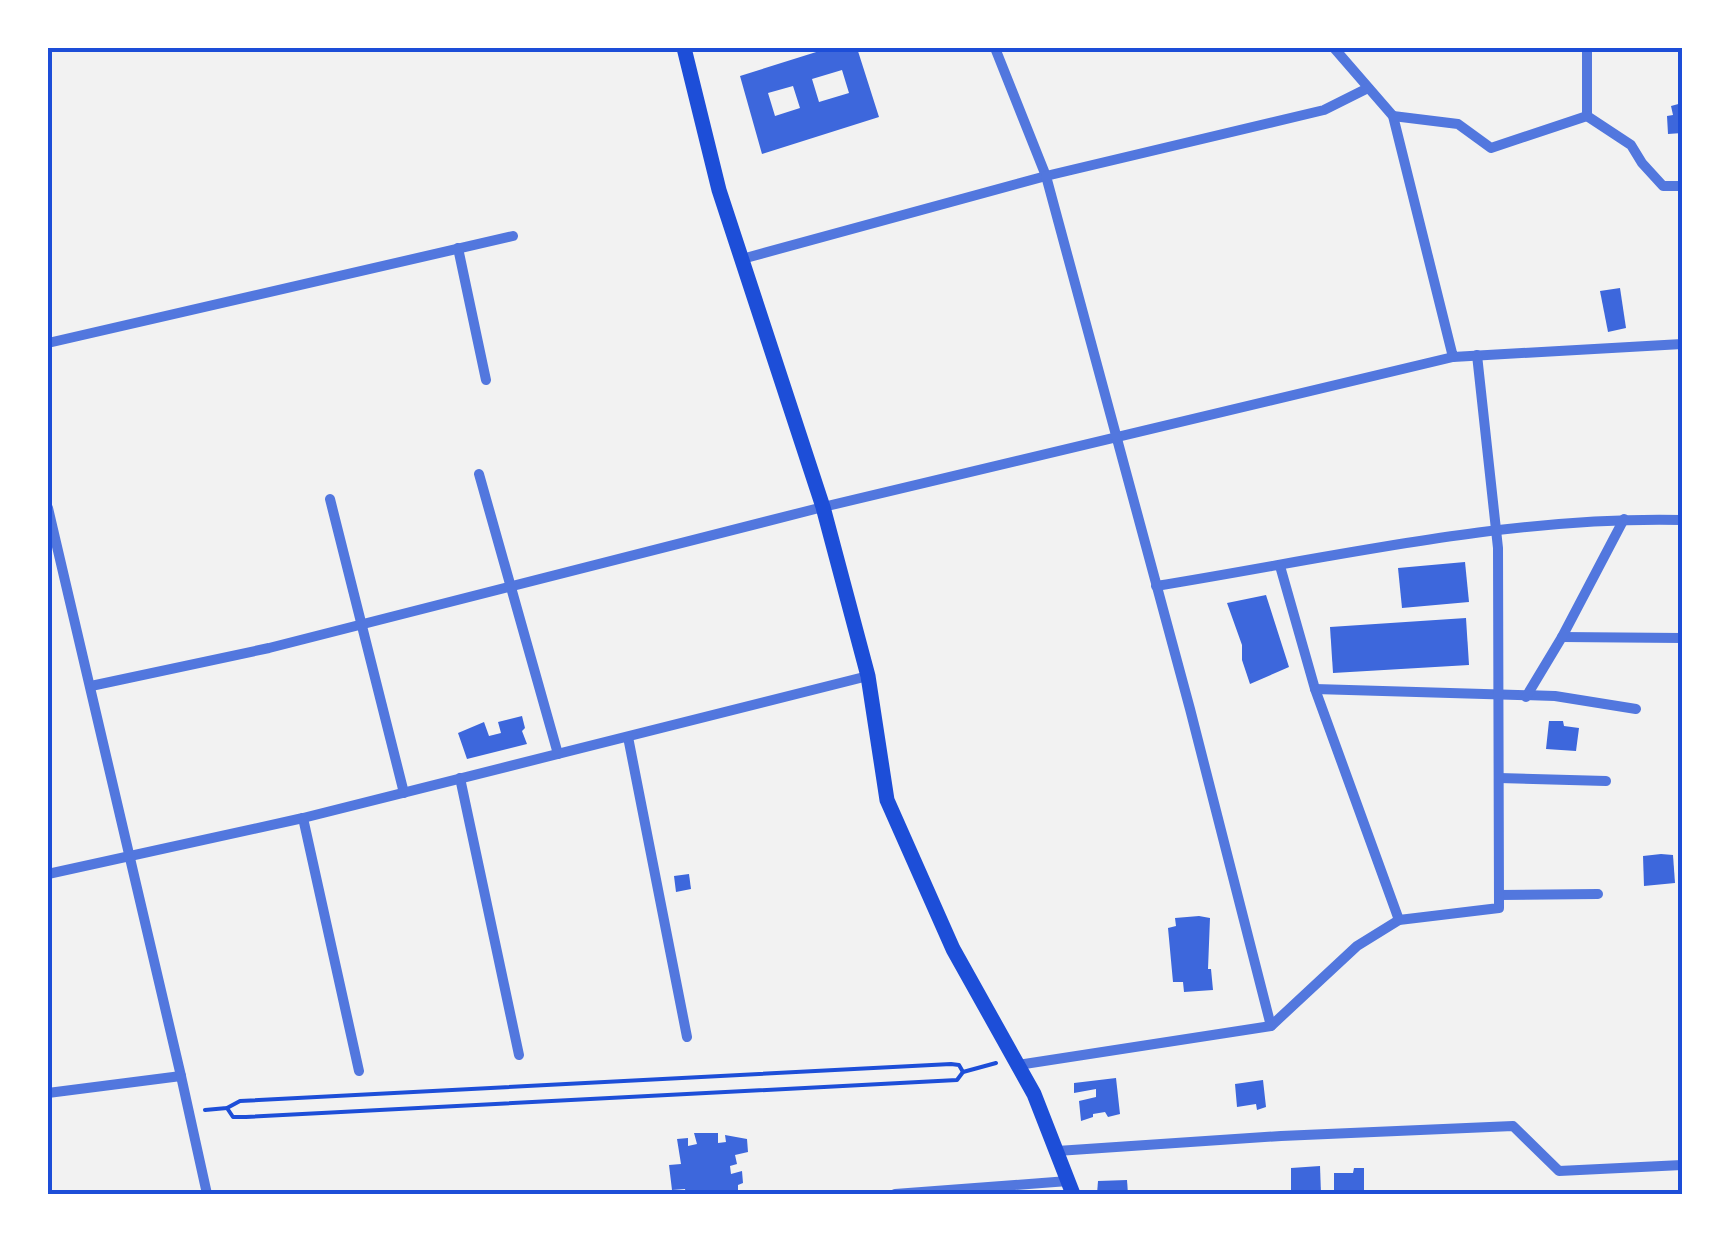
<svg xmlns="http://www.w3.org/2000/svg" width="1730" height="1242" viewBox="0 0 1730 1242" font-family="'Work Sans',sans-serif">
<style>
.building{fill:#3d67dc;fill-rule:evenodd}
.lines{fill:none;stroke-linecap:round;stroke-linejoin:round}
.path{stroke:#1d4ed8;stroke-width:4}
.minor{stroke:#5277de;stroke-width:10}
.secondary{stroke:#1d4ed8;stroke-width:15}
.neatline{fill:none;stroke:#1d4ed8;stroke-width:4}
</style>
<rect width="100%" height="100%" fill="#f2f2f2"/>
<g class="building">
<path d="M829,48H857L879,117L762,154L740,76ZM842,70L849,93L819,102L812,79ZM793,86L800,108L775,116L768,93Z"/>
<polygon points="1682,103 1682,133 1668,134 1667,116 1673,115 1671,106"/>
<polygon points="1620,288 1626,328 1608,332 1600,291"/>
<polygon points="1465,562 1469,602 1402,608 1398,568"/>
<polygon points="1266,595 1289,667 1250,684 1242,660 1242,645 1227,603"/>
<polygon points="1466,618 1469,665 1333,673 1330,627"/>
<polygon points="522,716 525,728 522,731 527,744 467,759 458,733 484,722 489,736 501,733 498,722"/>
<polygon points="1549,721 1563,721 1564,726 1579,728 1576,751 1546,749"/>
<polygon points="1661,854 1673,855 1675,883 1644,886 1643,856"/>
<polygon points="689,874 691,889 676,892 674,876"/>
<polygon points="1199,916 1210,918 1208,969 1211,969 1213,990 1184,992 1183,982 1173,982 1168,928 1176,926 1175,918"/>
<polygon points="1116,1078 1120,1114 1108,1117 1105,1112 1093,1114 1093,1117 1081,1121 1079,1101 1096,1097 1096,1089 1074,1093 1074,1083"/>
<polygon points="1263,1080 1266,1107 1257,1110 1256,1104 1237,1107 1235,1084"/>
<polygon points="694,1133 718,1133 718,1143 726,1142 725,1135 747,1139 748,1152 735,1155 737,1164 730,1166 731,1174 742,1171 743,1183 738,1185 738,1194 686,1194 685,1189 672,1190 669,1165 681,1164 677,1139 688,1138 688,1146 697,1144"/>
<polygon points="1320,1166 1321,1194 1291,1194 1291,1168"/>
<polygon points="1354,1168 1364,1168 1364,1194 1334,1194 1334,1173 1353,1173"/>
<polygon points="1127,1180 1128,1194 1097,1194 1098,1181"/>
</g>
<g class="lines">
<g class="path">
<polyline points="227,1108 233,1117 246,1117 957,1080 963,1072 996,1063"/>
<polyline points="205,1110 227,1108 240,1101 951,1064 959,1065 963,1072"/>
</g>
<g class="minor">
<polyline points="1334,48 1393,116 1453,357 1682,344"/>
<polyline points="1587,48 1587,116 1631,145 1642,163 1663,186 1682,186"/>
<polyline points="1393,116 1458,124 1491,148 1587,116"/>
<polyline points="458,248 486,380"/>
<polyline points="742,259 1046,176 995,48"/>
<polyline points="48,343 513,236"/>
<polyline points="479,474 558,754"/>
<polyline points="330,499 404,793"/>
<polyline points="48,508 181,1076 48,1093"/>
<polyline points="1280,566 1315,689 1399,920"/>
<path d="M1156,586C1330,558 1506,516 1682,520"/>
<polyline points="1562,637 1682,638"/>
<polyline points="91,686 269,648 823,507 1453,357"/>
<polyline points="1315,689 1555,696 1636,709"/>
<polyline points="1526,697 1562,637 1624,519"/>
<polyline points="628,737 687,1037"/>
<polyline points="460,778 519,1055"/>
<polyline points="1499,778 1606,781"/>
<polyline points="303,818 359,1071"/>
<polyline points="48,874 303,818 868,676"/>
<polyline points="1499,895 1598,894"/>
<polyline points="1271,1026 1190,709 1046,176 1324,110 1368,88"/>
<polyline points="1018,1065 1271,1026 1357,946 1399,920 1499,908 1498,548 1477,355"/>
<polyline points="181,1076 207,1194"/>
<polyline points="1057,1151 1281,1136 1513,1126 1559,1171 1682,1165"/>
<polyline points="895,1194 1068,1181"/>
</g>
<polyline class="secondary" points="684,48 719,190 823,507 868,676 887,800 953,949 1034,1094 1073,1194"/>
</g>
<rect width="1730" height="1242" fill="none" stroke="#ffffff" stroke-width="100"/>
<rect x="50" y="50" width="1630" height="1142" class="neatline"/>
</svg>
